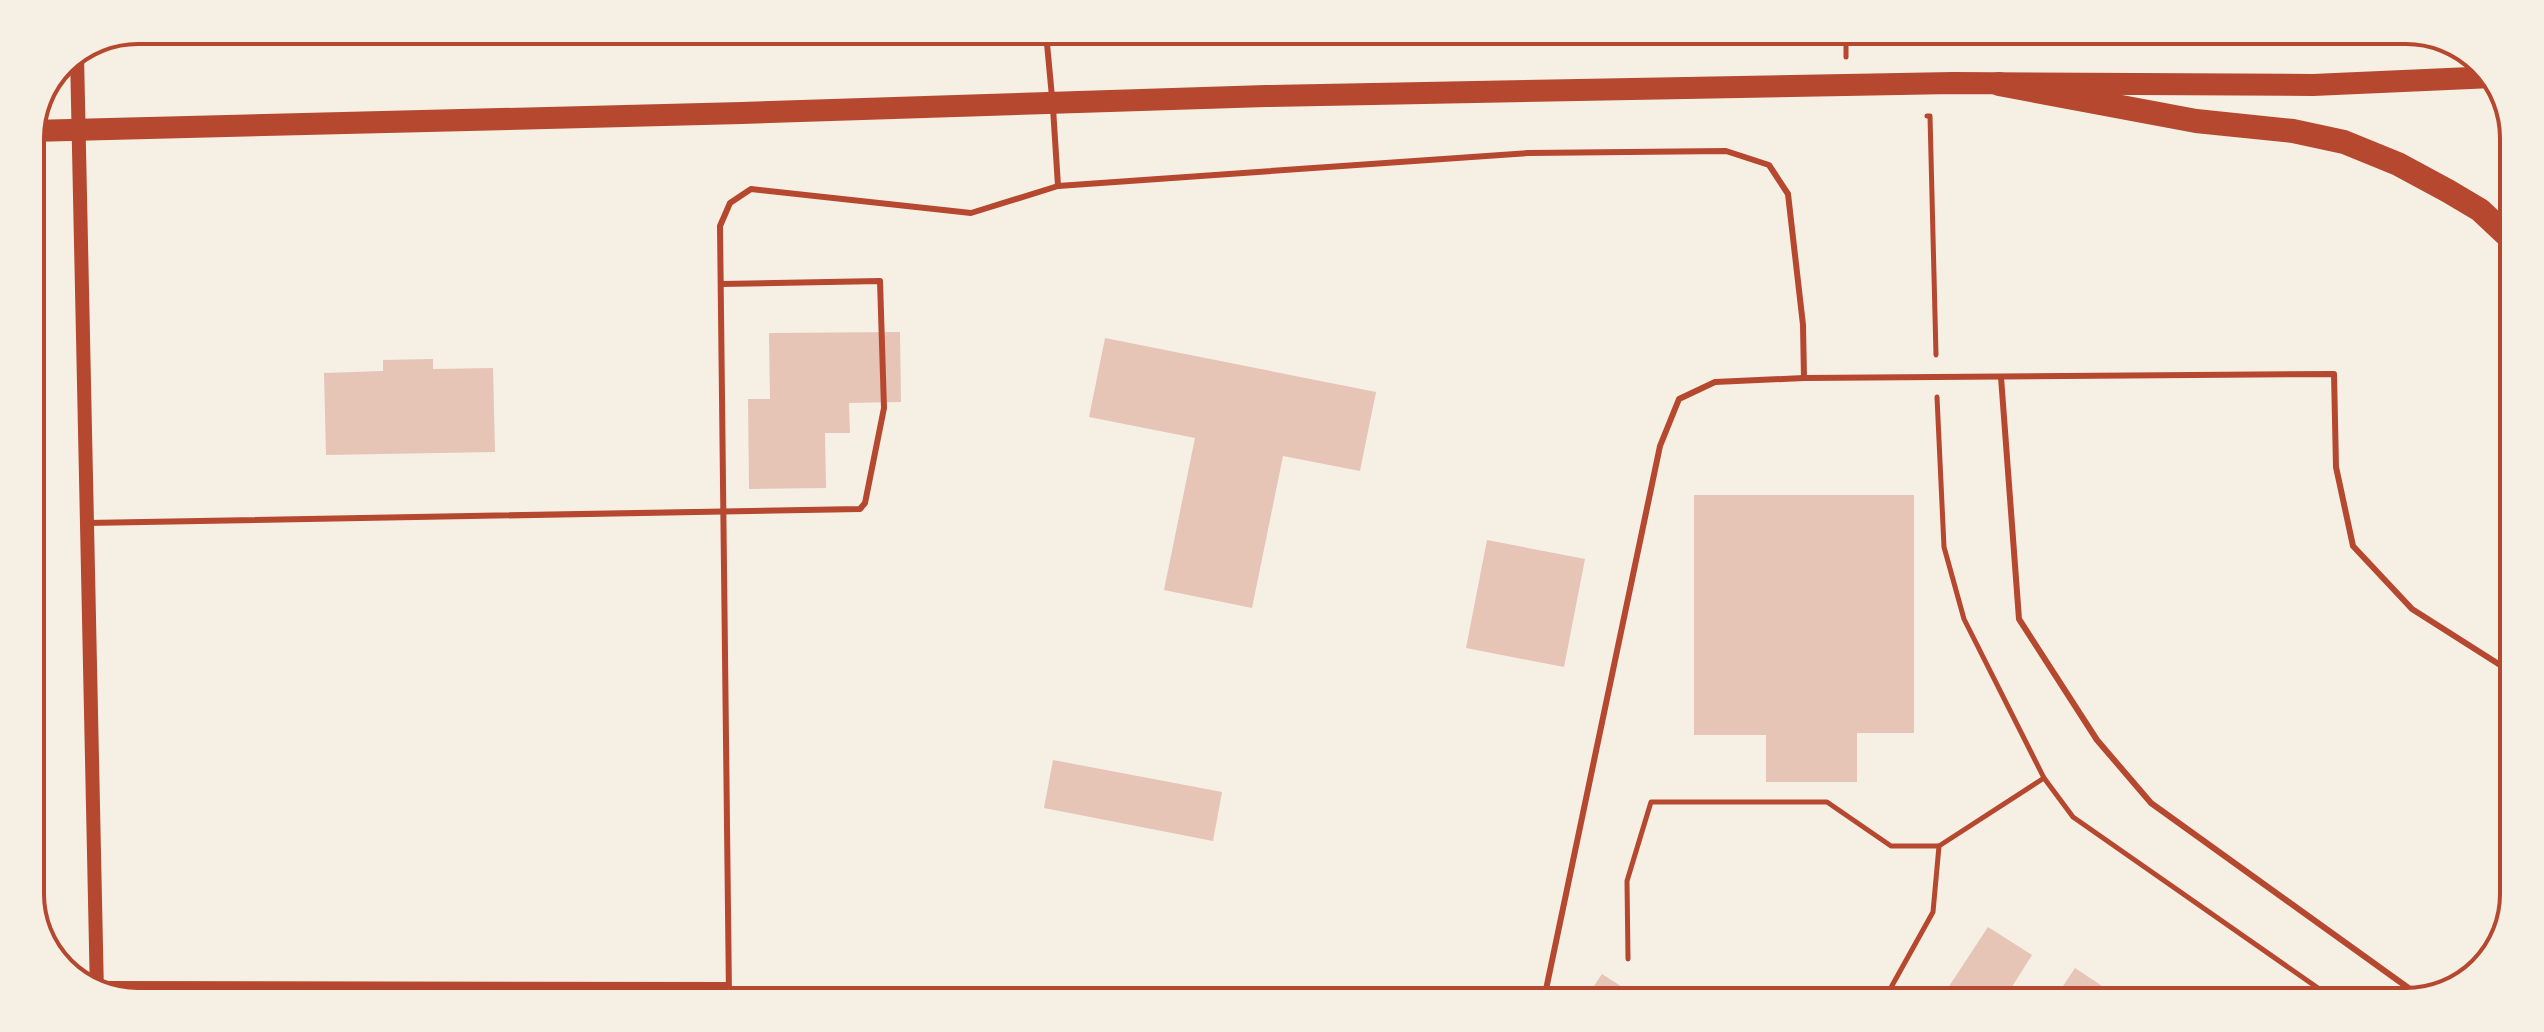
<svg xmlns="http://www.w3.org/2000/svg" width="2544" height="1032" viewBox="0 0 2544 1032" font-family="'Open Sans',sans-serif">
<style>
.building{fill:#e6c5b7}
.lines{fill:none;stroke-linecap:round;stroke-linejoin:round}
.path{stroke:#b5482f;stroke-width:5}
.service{stroke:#b5482f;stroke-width:6}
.tertiary{stroke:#b5482f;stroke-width:14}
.trunk{stroke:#b5482f;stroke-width:22}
.motorway{stroke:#b5482f;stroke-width:24}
.rim{fill:none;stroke:#b5482f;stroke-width:4}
</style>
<rect width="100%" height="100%" fill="#f6efe4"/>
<g class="building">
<polygon points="900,332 901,402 849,403 850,433 825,433 826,488 749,489 748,399 770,399 769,333"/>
<polygon points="1105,338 1376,392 1360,471 1283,456 1252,608 1164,590 1195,438 1089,417"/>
<polygon points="433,359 433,369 493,368 495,452 326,455 324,373 383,371 383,360"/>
<polygon points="1694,495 1914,495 1914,733 1857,733 1857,782 1766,782 1766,735 1694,735"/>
<polygon points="1487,540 1585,559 1564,667 1466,648"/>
<polygon points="1053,760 1222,792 1213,841 1044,808"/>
<polygon points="1988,927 2032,955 2003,1001 1940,1000"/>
<polygon points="2075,968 2120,998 2118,1001 2053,1001"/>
<polygon points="1602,974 1641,999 1585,999"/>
</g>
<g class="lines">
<g class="path">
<polyline points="1846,36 1846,57"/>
<polyline points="1927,116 1930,116 1936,355"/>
<polyline points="1937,397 1944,547 1964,619 2044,778 2073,817 2338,1002"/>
<polyline points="1628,959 1627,881 1651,802 1827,802 1891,846 1939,846 2044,778"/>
<polyline points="1884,1000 1933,912 1939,846"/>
</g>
<g class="service">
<polyline points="1046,33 1052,97"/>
<polyline points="1053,108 1058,186"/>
<polyline points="2001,377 2019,619 2097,740 2151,803 2421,997"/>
<polyline points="87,523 860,509 865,503 884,408 880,281 721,284"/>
<polyline points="97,984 728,985"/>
<polyline points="729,996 720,226 730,203 751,189 971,213 1058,186 1528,153 1726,151 1769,165 1788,194 1803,325 1804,378 2334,374 2336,467 2353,546 2412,609 2508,670"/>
<polyline points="1544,999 1660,446 1679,399 1715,382 1804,378"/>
</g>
<polyline class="tertiary" points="77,55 97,994"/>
<g class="trunk">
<polyline points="125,35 335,31"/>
<polyline points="31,131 742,113 1266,96 1953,83 2313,85 2493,77"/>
</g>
<polyline class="motorway" points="1999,84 2196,121 2293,131 2344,142 2398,164 2448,191 2480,210 2513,241"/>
</g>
<path d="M0 0H2544V1032H0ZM138 44H2406A94 94 0 0 1 2500 138V894A94 94 0 0 1 2406 988H138A94 94 0 0 1 44 894V138A94 94 0 0 1 138 44Z" fill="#f6efe4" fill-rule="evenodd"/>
<path class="rim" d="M138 44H2406A94 94 0 0 1 2500 138V894A94 94 0 0 1 2406 988H138A94 94 0 0 1 44 894V138A94 94 0 0 1 138 44Z"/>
</svg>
